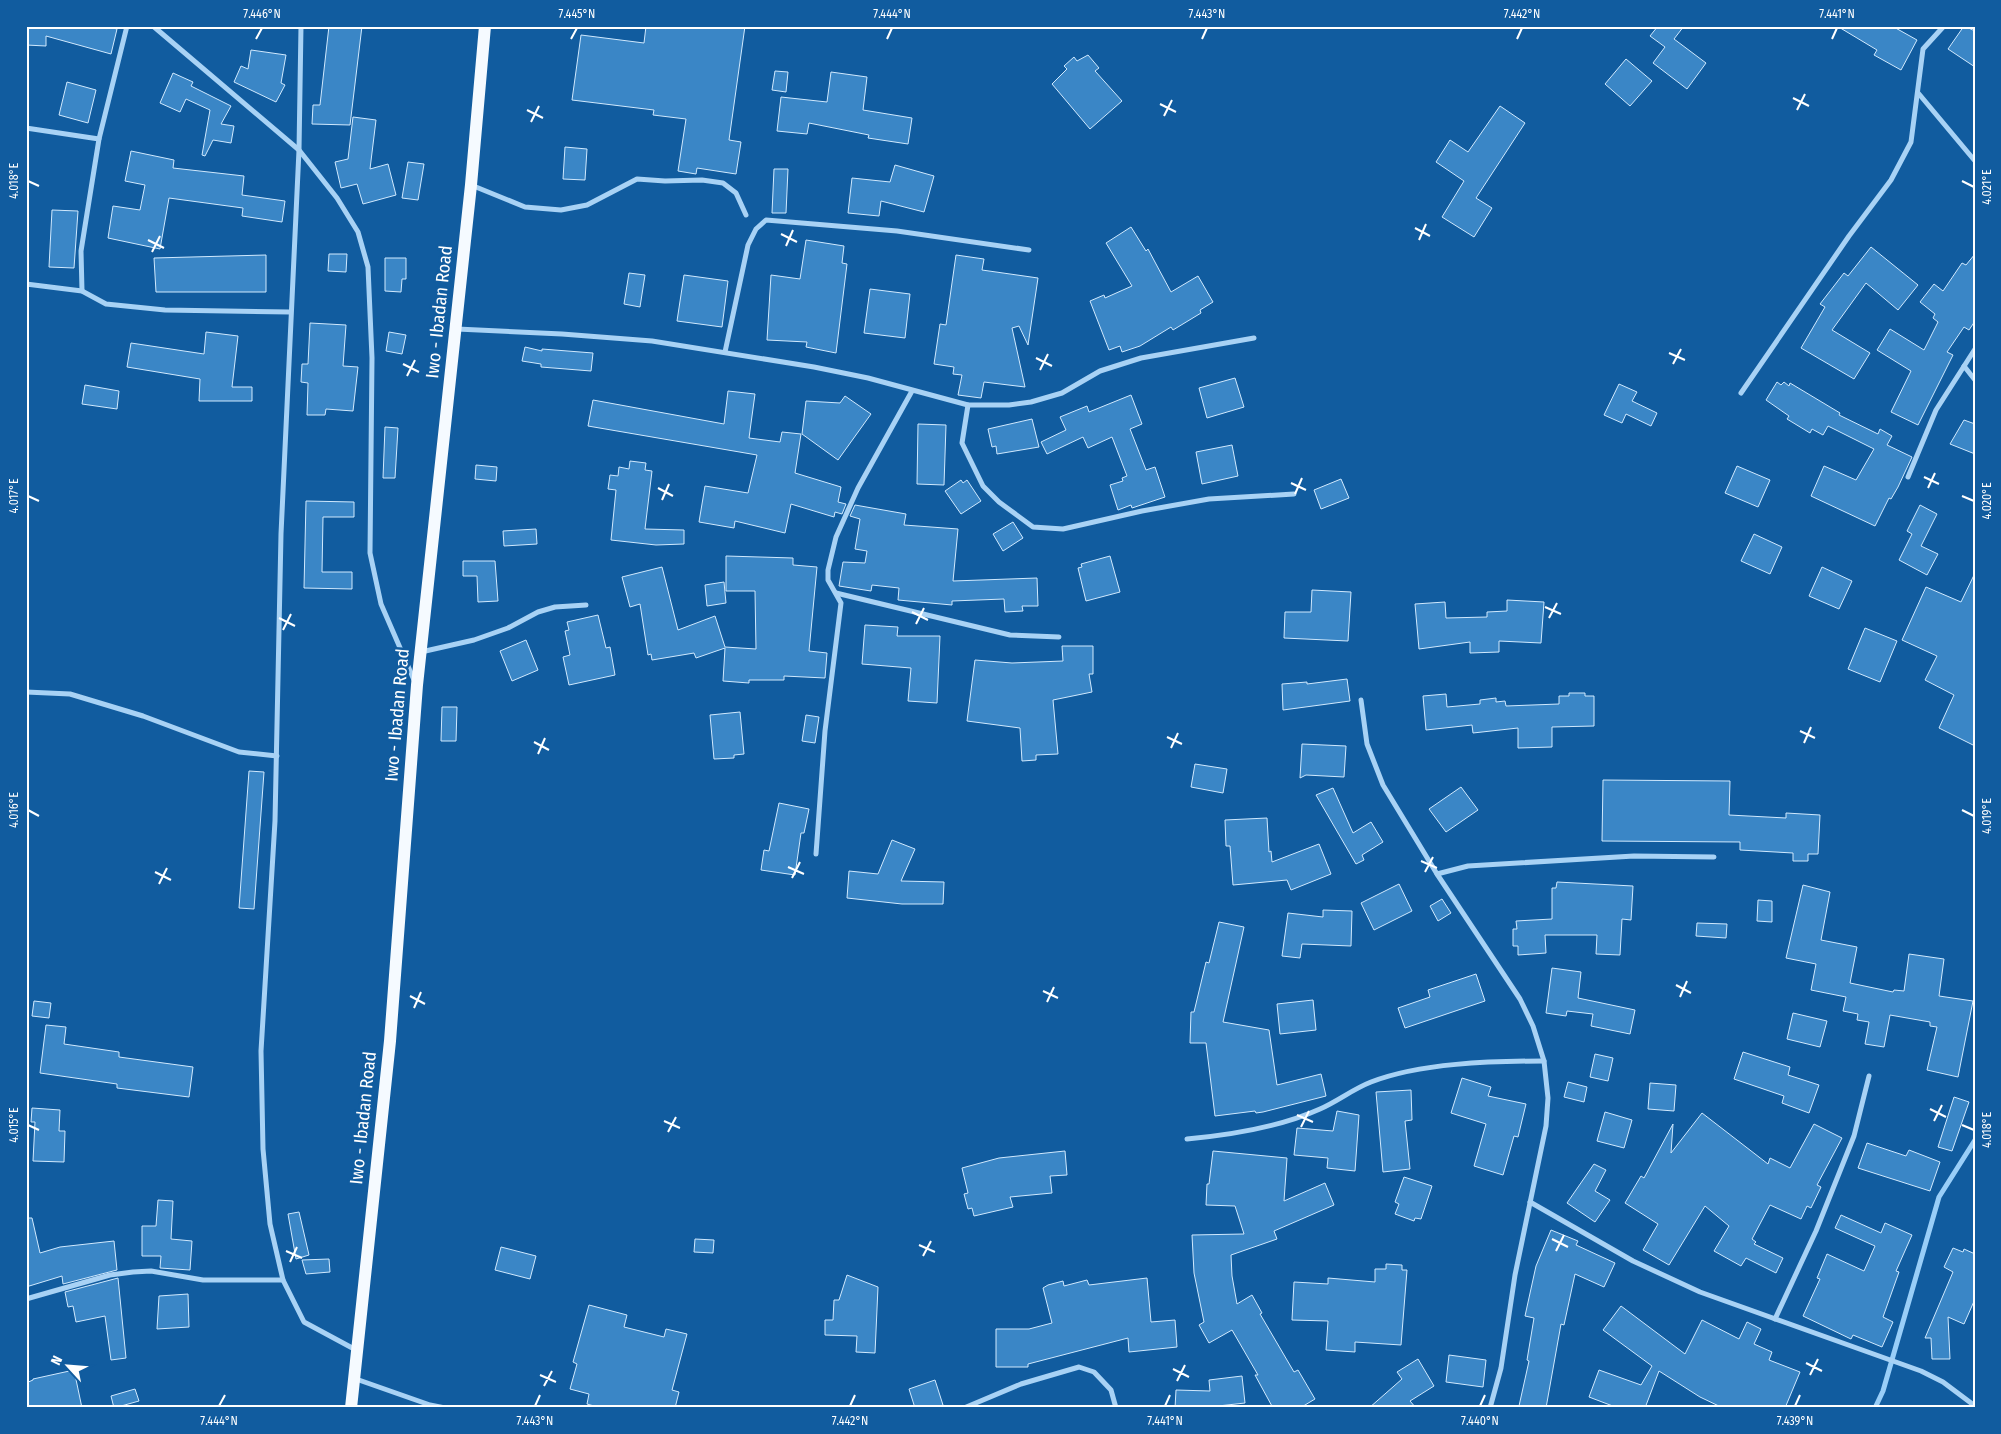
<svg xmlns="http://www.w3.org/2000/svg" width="2001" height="1434" viewBox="0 0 2001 1434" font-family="'Fira Sans Condensed',sans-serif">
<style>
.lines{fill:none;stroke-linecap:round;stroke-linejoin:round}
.stream{stroke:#99cef8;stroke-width:5}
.building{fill:#3a86c6;stroke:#d0e9fe}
.minor{stroke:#a8d2f5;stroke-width:5}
.primary{stroke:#f5faff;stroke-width:12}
.ticks{fill:none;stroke:#fff;stroke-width:2}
.labels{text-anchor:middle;stroke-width:5;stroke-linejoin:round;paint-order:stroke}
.street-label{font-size:18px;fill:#fff;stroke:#115c9f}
.neatline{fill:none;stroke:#fff;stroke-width:2}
.ticks-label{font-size:12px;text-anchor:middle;fill:#fff}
</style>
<rect width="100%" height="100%" fill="#115c9f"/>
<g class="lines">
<polyline class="stream" points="1875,1408 1883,1391 1939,1197 1975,1140"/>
</g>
<g class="building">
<polygon points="26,26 104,26 117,29 111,54 46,36 46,46 26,45"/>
<polygon points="329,26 362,26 350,125 312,124 313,105 320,105"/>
<polygon points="646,26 745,26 729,140 741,142 736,174 697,168 696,174 678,171 686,119 653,115 654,110 572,100 581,35 644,43"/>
<polygon points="1658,26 1684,26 1674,39 1706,63 1687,89 1653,63 1665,47 1650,36"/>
<polygon points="1837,26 1892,26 1917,40 1901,70 1874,55 1877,50"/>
<polygon points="1964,26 1975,31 1975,67 1948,49"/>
<polygon points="251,50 286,55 281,83 285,85 276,102 234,82 241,66 248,69"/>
<polygon points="1088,55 1099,68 1095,71 1122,101 1090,129 1052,84 1067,69 1064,66 1074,57 1077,61"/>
<polygon points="1626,59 1652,81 1630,106 1605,84"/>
<polygon points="775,71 788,72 786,92 772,90"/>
<polygon points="831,72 867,77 863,110 912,118 908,144 868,138 869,135 809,123 807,134 777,131 781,97 827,102"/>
<polygon points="173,73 193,82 191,86 231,106 221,124 234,126 231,143 213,140 205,156 202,155 210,110 186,99 180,112 160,103"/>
<polygon points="67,82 96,90 88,123 59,115"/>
<polygon points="1500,106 1525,123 1476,198 1492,208 1474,237 1442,217 1464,181 1436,162 1450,140 1468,152"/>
<polygon points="353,117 376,120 370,169 388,164 396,195 363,204 357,184 341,188 335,162 348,159"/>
<polygon points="565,147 587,149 585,180 563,179"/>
<polygon points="131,151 174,160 173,168 244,176 242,195 285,201 282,222 242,216 243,208 169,198 160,249 108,238 113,206 140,210 145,185 125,181"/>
<polygon points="408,162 424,164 418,200 402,198"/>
<polygon points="895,165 934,176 924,212 881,201 879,216 848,213 852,178 890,182"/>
<polygon points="774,169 788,169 786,213 772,213"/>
<polygon points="52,210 78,211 74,268 49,267"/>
<polygon points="1131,227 1146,251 1148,249 1171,292 1198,276 1213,302 1200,310 1201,313 1173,330 1171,327 1140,346 1122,352 1120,346 1109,350 1090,301 1104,295 1105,298 1132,286 1106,243"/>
<polygon points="806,240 844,246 842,263 847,264 836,353 806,347 807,342 767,340 771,275 800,279"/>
<polygon points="1871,247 1918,285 1898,310 1866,283 1832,330 1870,353 1854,379 1801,348 1825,307 1820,304 1844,273 1848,276"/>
<polygon points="329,254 347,254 346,272 328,271"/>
<polygon points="1975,254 1975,321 1969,330 1964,327 1947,352 1953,355 1918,425 1891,412 1911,371 1877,350 1890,329 1924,350 1938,322 1933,318 1935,314 1920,302 1934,284 1943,291 1962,263 1966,265"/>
<polygon points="266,255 266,292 156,292 154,258"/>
<polygon points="956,255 984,259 982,270 1038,278 1028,345 1019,326 1012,328 1025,387 984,382 981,398 958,395 962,375 953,374 954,367 934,364 940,324 946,325"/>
<polygon points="385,258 406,258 406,279 402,279 401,292 385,291"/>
<polygon points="629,273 645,275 640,307 624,304"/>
<polygon points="684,275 728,281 722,327 677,321"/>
<polygon points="870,289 910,294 905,338 864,333"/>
<polygon points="310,323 346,325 343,366 358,367 353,411 326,409 325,415 307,415 308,383 301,382 302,364 308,364"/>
<polygon points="206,332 238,336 232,387 252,387 252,401 199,401 200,379 127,367 131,343 204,354"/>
<polygon points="389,332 406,335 402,354 386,351"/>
<polygon points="525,347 542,351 542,349 593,353 591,371 541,367 541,364 522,361"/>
<polygon points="1235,378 1244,407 1207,418 1199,388"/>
<polygon points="1777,382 1781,385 1784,382 1789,386 1790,383 1840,413 1839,415 1878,434 1880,429 1892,436 1887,445 1912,457 1898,487 1891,499 1889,498 1875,526 1811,496 1824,466 1856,480 1874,449 1828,426 1823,435 1812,429 1810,433 1787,419 1789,416 1766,400"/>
<polygon points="1619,384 1637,392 1632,401 1657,413 1651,426 1626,414 1622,423 1604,415"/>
<polygon points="85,385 119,391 117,409 82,404"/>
<polygon points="728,391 755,394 749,438 780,442 782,432 801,434 795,473 841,487 838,502 846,504 842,514 835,512 834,517 791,504 785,533 735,521 734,528 699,522 705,486 748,493 757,455 588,426 593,400 724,424"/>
<polygon points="1131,395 1142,424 1130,429 1146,470 1155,467 1165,497 1132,508 1131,505 1118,510 1110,485 1123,481 1122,478 1127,476 1112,437 1088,448 1083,437 1047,454 1041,442 1066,430 1060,417 1087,406 1089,412"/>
<polygon points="845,396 871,414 838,460 802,434 806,401 840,403"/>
<polygon points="1032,419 1039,447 997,454 996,446 992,447 988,429"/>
<polygon points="1964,420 1975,424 1975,454 1950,444"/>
<polygon points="918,424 946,425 944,485 917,484"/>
<polygon points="385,427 398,428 395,478 383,478"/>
<polygon points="1232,445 1238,476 1202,484 1196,452"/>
<polygon points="630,461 646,463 645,470 652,471 645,529 684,530 684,544 656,545 611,540 616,490 608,489 610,475 618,476 619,467 629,469"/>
<polygon points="476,465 497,467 496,481 475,479"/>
<polygon points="1737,466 1770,480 1758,507 1725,493"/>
<polygon points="1341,479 1349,498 1321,509 1314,490"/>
<polygon points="961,480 963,483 967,480 981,501 961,514 945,491"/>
<polygon points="306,501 354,502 354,517 323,517 322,572 352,572 352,589 304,588"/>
<polygon points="855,505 906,514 904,525 958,529 953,581 1037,578 1038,606 1022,606 1023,611 1005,612 1004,599 952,601 952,605 898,600 899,588 872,585 871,591 839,586 843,562 865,563 867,551 855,549 860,519 850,516"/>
<polygon points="1920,505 1937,514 1921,546 1938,554 1927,575 1899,560 1912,534 1907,531"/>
<polygon points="1013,522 1023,538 1003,551 993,534"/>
<polygon points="536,529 537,544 504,546 503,531"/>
<polygon points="1754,534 1782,547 1770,574 1741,561"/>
<polygon points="726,556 793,558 793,565 817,567 809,651 827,653 825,678 784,676 784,680 749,680 749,683 723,681 725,648 696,658 694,653 652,660 651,654 648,655 640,604 630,607 622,577 662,567 678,630 715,616 725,647 756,649 755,591 726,591"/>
<polygon points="1110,556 1120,592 1086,601 1078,568 1082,567 1081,564"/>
<polygon points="463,561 495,561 498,601 478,602 477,576 463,576"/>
<polygon points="1822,567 1852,581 1839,609 1809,596"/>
<polygon points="1975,573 1975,746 1939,728 1954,695 1925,680 1937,656 1902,640 1926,587 1961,602"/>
<polygon points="724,582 726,603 707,606 705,585"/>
<polygon points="1312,590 1351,592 1348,641 1284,638 1285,612 1311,612"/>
<polygon points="1507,600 1544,602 1541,643 1499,641 1499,652 1470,653 1470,642 1419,649 1415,604 1445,602 1446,618 1487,617 1487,612 1507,611"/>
<polygon points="598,615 606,648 610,647 615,675 569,685 563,657 570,655 565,631 569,630 567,622"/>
<polygon points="865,625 898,627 897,636 940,636 937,703 908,701 911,668 862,664"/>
<polygon points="1865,628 1897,641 1880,682 1848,669"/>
<polygon points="526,640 538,670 512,681 500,651"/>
<polygon points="1062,646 1093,646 1093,674 1089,674 1092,692 1053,700 1058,754 1036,755 1036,760 1022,761 1020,728 967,721 975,660 1012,663 1063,661"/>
<polygon points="1347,679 1350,701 1283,710 1282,684 1307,682 1307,684"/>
<polygon points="1569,693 1585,693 1585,696 1594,696 1594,726 1552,727 1552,747 1518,748 1518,728 1473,733 1472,725 1426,730 1423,696 1446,694 1447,707 1480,704 1480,700 1496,698 1496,702 1505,701 1506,706 1559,704 1559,696 1569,696"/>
<polygon points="442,707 457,707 456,741 441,741"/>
<polygon points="740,712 744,754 734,755 734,758 714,759 710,715"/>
<polygon points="806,715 819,717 815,743 802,741"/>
<polygon points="1302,744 1346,746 1344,777 1306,775 1300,778"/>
<polygon points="1195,764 1227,769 1223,793 1191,787"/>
<polygon points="249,771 264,772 254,909 239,908"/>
<polygon points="1603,780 1730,781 1729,815 1786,818 1786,813 1820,815 1818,854 1808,854 1808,861 1793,861 1793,853 1740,850 1740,842 1602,841"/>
<polygon points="1461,787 1478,810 1446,832 1429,809"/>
<polygon points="1333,788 1353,833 1371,822 1383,842 1362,855 1364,860 1356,864 1316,795"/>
<polygon points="779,803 809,809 804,833 801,833 795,875 761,870 764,850 769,851"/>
<polygon points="1267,818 1269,852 1271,851 1272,862 1319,844 1331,874 1291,890 1287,880 1233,885 1230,846 1226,846 1225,820"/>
<polygon points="892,840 915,849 901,881 944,882 943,904 902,904 847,898 849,871 878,874"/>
<polygon points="1557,882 1633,886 1631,920 1622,919 1620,955 1596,954 1597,935 1545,935 1546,953 1518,955 1518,946 1513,946 1513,929 1517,929 1516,921 1552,919 1552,888 1556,888"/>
<polygon points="1399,884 1412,911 1374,930 1361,903"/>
<polygon points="1803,885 1830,892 1821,940 1857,947 1850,983 1893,992 1894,990 1904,991 1909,954 1944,959 1939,996 1973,1001 1958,1077 1927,1070 1937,1027 1930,1026 1930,1022 1890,1015 1884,1047 1865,1044 1869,1022 1857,1020 1858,1014 1843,1011 1846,997 1811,990 1816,964 1786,958"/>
<polygon points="1442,899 1451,913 1438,921 1430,906"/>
<polygon points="1758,900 1772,901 1772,922 1757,921"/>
<polygon points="1323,910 1352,911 1351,946 1302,944 1300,958 1282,956 1288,913 1323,917"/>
<polygon points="1219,922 1244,927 1223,1022 1269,1030 1277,1085 1321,1074 1326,1096 1263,1112 1256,1113 1255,1111 1215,1116 1206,1043 1190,1043 1191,1012 1194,1012 1206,962 1209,963"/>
<polygon points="1697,923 1727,924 1726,938 1696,936"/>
<polygon points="1552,968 1581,972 1578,998 1635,1010 1630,1034 1591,1026 1593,1014 1567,1011 1566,1016 1546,1013"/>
<polygon points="1476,974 1485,1001 1405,1028 1398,1008 1430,997 1428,990"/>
<polygon points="1313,1000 1316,1030 1280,1034 1277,1004"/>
<polygon points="34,1001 51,1003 49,1018 32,1016"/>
<polygon points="1793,1013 1827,1021 1820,1047 1787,1039"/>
<polygon points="46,1025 66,1027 64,1044 119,1052 119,1057 193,1067 189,1097 117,1088 117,1084 40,1073"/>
<polygon points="1743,1052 1790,1067 1788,1075 1819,1085 1809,1113 1782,1103 1784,1096 1734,1079"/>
<polygon points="1595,1054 1613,1058 1608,1081 1590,1077"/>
<polygon points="1462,1078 1491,1087 1488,1096 1526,1104 1518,1137 1514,1136 1503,1175 1474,1166 1486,1124 1451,1113"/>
<polygon points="1568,1082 1587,1087 1584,1102 1564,1097"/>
<polygon points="1650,1083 1676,1085 1674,1111 1648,1109"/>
<polygon points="1411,1090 1412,1120 1405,1121 1410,1169 1383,1172 1376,1092"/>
<polygon points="1954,1097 1969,1102 1952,1151 1938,1147"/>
<polygon points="32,1108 60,1110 59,1131 65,1131 64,1162 33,1161 35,1122 31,1122"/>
<polygon points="1337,1111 1359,1115 1355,1171 1327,1168 1328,1158 1294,1155 1297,1128 1333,1131"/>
<polygon points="1605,1112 1632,1120 1624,1148 1597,1141"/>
<polygon points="1702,1113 1768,1164 1770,1158 1790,1168 1814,1124 1842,1138 1817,1185 1821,1187 1811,1208 1807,1206 1801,1219 1770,1205 1752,1239 1756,1242 1754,1244 1783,1258 1776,1273 1746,1258 1741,1266 1714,1251 1729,1226 1705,1206 1669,1265 1643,1250 1658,1224 1625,1203 1641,1176 1644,1178 1673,1124 1671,1153"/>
<polygon points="1867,1143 1906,1156 1909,1150 1940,1162 1930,1191 1858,1168"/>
<polygon points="1065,1151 1067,1175 1050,1176 1052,1193 1010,1197 1013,1207 974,1216 972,1208 968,1209 964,1194 968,1193 962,1168 999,1158"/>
<polygon points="1213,1151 1287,1158 1284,1201 1325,1183 1334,1205 1274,1231 1277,1239 1231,1255 1232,1276 1237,1304 1252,1295 1262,1313 1260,1314 1294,1372 1298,1370 1315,1399 1300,1408 1273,1408 1255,1375 1258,1375 1232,1330 1209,1343 1199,1325 1204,1322 1194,1273 1192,1235 1244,1234 1235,1206 1206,1205 1207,1184 1209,1184"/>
<polygon points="1594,1164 1606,1170 1595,1191 1610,1200 1595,1222 1567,1203"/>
<polygon points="1404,1177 1432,1186 1421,1219 1415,1218 1414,1221 1395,1214 1399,1204 1395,1202"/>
<polygon points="158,1200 173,1201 171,1239 192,1241 190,1270 160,1268 161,1256 142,1256 142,1226 156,1226"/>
<polygon points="299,1212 309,1255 296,1259 288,1214"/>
<polygon points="1841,1215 1881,1233 1885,1223 1912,1235 1896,1271 1899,1272 1883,1317 1893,1322 1882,1347 1853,1335 1851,1339 1803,1316 1820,1279 1817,1278 1827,1254 1864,1271 1875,1246 1835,1228"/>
<polygon points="26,1218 32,1218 40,1253 60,1247 114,1241 117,1270 63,1284 62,1276 26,1287"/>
<polygon points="1551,1230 1578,1241 1576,1245 1615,1263 1604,1287 1575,1274 1564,1325 1561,1324 1546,1408 1526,1408 1519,1406 1529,1361 1527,1360 1534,1318 1525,1316 1536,1266"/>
<polygon points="695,1239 714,1240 713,1253 694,1252"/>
<polygon points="501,1247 536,1256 530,1279 495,1270"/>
<polygon points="1953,1248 1963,1252 1964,1249 1975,1254 1975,1299 1964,1324 1948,1317 1950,1359 1932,1359 1931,1338 1925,1338 1953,1272 1944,1267"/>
<polygon points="329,1259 330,1272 306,1274 302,1260"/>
<polygon points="1386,1264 1402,1265 1402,1270 1407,1270 1401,1345 1355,1342 1355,1352 1326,1350 1328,1321 1292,1320 1294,1282 1328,1284 1328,1278 1375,1282 1375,1269 1386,1269"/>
<polygon points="847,1275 878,1287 875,1353 856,1352 857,1336 825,1335 825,1320 833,1320 834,1300 839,1300"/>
<polygon points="118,1278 126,1358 111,1360 105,1316 76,1322 73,1306 68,1307 65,1292"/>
<polygon points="1147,1278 1151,1322 1175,1320 1177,1347 1129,1352 1128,1338 1028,1364 1028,1367 996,1367 996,1329 1029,1329 1052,1323 1043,1288 1048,1285 1063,1281 1064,1286 1087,1280 1089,1285"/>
<polygon points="188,1294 189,1327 157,1329 159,1296"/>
<polygon points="589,1305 627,1315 624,1327 664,1337 666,1329 687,1334 672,1390 679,1392 675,1408 601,1408 587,1404 589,1394 570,1389 577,1364 573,1362"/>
<polygon points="1621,1306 1685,1354 1702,1320 1739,1339 1747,1322 1761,1329 1754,1344 1772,1352 1769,1360 1800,1372 1785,1408 1723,1408 1700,1397 1659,1371 1645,1408 1618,1408 1589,1397 1599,1370 1641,1385 1652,1366 1603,1330"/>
<polygon points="1449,1355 1486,1360 1483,1387 1446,1382"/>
<polygon points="1418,1359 1434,1386 1410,1401 1416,1408 1369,1408 1402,1379 1397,1372"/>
<polygon points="74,1370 82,1408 26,1408 26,1383 33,1380 33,1379"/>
<polygon points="1242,1376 1245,1403 1200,1408 1175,1408 1176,1390 1210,1391 1209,1380"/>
<polygon points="935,1380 943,1405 935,1408 915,1408 909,1389"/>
<polygon points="135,1389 139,1401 114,1408 111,1396"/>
</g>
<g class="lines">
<g class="minor">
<polyline points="153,26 299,150 337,198 358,232 368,267 372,358 370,553 381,604 414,680"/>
<polyline points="301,26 299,150 281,534 275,821 261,1051 263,1149 270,1224 283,1280 304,1322 356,1350"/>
<polyline points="1919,94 1975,161"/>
<polyline points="26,128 99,139"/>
<polyline points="471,185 525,207 561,210 587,205 637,179 665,181 702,180 723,183 736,193 746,215"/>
<polyline points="26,284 82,291 106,304 165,310 290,312"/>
<polyline points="82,291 81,251 99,139 127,26"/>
<polyline points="457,329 562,334 652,341 814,367 868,378 968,405 1009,405 1031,402 1062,393 1100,371 1141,358 1254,338"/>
<polyline points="725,352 748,245 756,229 766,220 897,231 1029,250"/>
<polyline points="1964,366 1975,380"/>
<polyline points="1741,393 1849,236 1891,180 1911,142 1923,49 1944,26"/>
<polyline points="968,405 962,443 983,486 999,502 1033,527 1063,529 1142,511 1209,499 1294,494"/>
<polyline points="1908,477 1936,410 1975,349"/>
<polyline points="836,593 1010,635 1059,637"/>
<polyline points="421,652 474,640 508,628 538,612 555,607 586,605"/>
<polyline points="26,692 70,694 143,716 239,752 277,756"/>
<polyline points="1361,700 1367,744 1383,785 1437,874 1520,999 1533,1026 1544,1061 1548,1098 1546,1126 1515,1275 1501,1368 1490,1408"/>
<polyline points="816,854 825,731 841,603 828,580 828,570 836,537 858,488 912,391"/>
<polyline points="1437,874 1468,866 1634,856 1714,857"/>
<path d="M1187,1139C1231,1135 1280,1127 1320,1109C1338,1101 1353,1089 1371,1082C1420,1063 1491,1061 1544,1061"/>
<polyline points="1530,1202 1633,1261 1700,1292 1921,1371 1943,1382 1975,1406"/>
<polyline points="26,1299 110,1275 133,1272 151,1271 203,1280 283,1280"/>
<polyline points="1775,1319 1816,1231 1854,1136 1869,1076"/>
<polyline points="356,1379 430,1405 445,1408"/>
<polyline points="964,1408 1021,1384 1079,1367 1094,1372 1111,1390 1116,1408"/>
</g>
<polyline class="primary" points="351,1408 390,1041 417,685 471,185 485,26"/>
</g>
<path class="ticks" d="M256,39L262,28M571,39L577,28M887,39L892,28M1202,39L1207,28M1517,39L1522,28M1832,39L1837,28M1793,98L1809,106M1160,104L1176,112M527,110L543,118M1797,110L1805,94M1164,116L1172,100M531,122L539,106M28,181L39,186M1962,181L1974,187M1415,228L1430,236M781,234L797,242M148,240L164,248M1419,240L1426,224M786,246L793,230M152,252L160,236M1669,353L1685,360M1036,358L1052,366M403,364L419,372M1673,364L1681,349M1040,370L1048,354M407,376L415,360M1924,477L1939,484M1291,483L1306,490M658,488L673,496M1928,488L1935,473M1295,494L1302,478M28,496L39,501M1962,496L1974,501M662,500L669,484M1545,607L1561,614M912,612L928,620M279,618L295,626M1549,618L1557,603M916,624L924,608M283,630L291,614M1800,731L1815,738M1167,737L1182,744M534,742L549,750M1804,743L1811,727M1171,748L1178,733M538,754L545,738M28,810L39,816M1962,810L1974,816M1421,861L1437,868M788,867L804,874M155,872L171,880M1425,872L1433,857M792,878L800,862M159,884L167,868M1676,985L1691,993M1043,991L1058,998M410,996L425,1004M1680,997L1687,981M1047,1002L1054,987M414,1008L421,992M1930,1109L1946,1117M1297,1115L1313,1122M664,1121L680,1128M1934,1121L1942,1105M28,1125L39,1130M1962,1125L1974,1130M1301,1127L1309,1111M668,1132L676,1117M1552,1239L1568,1247M919,1245L935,1252M286,1251L302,1258M1556,1251L1564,1235M923,1256L931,1241M290,1262L297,1247M1806,1363L1822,1371M1173,1369L1189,1377M540,1375L556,1382M1810,1375L1818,1359M1177,1381L1185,1365M544,1386L552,1371M219,1406L225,1395M535,1406L540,1395M850,1406L855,1395M1165,1406L1170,1395M1480,1406L1485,1395M1795,1406L1800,1395"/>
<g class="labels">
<g class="street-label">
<text transform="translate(439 312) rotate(-84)" y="6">Iwo - Ibadan Road</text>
<text transform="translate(397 715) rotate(-85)" y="6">Iwo - Ibadan Road</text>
<text transform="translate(363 1118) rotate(-84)" y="6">Iwo - Ibadan Road</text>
</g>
</g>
<rect width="2001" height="1434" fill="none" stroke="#115c9f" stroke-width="55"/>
<g transform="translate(68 1366) rotate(296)" stroke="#115c9f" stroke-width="4" paint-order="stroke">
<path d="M0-4L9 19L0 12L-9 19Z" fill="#ffffff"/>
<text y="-8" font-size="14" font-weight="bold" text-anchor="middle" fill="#ffffff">N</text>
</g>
<rect x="28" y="28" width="1946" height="1378" class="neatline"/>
<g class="ticks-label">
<text x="262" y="18">7.446°N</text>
<text x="577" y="18">7.445°N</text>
<text x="892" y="18">7.444°N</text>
<text x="1207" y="18">7.443°N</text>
<text x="1522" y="18">7.442°N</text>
<text x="1837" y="18">7.441°N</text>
<text transform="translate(14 181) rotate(-90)" y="4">4.018°E</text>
<text transform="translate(1987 187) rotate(-90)" y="4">4.021°E</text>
<text transform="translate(14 496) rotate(-90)" y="4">4.017°E</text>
<text transform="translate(1987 501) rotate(-90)" y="4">4.020°E</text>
<text transform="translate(14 810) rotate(-90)" y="4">4.016°E</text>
<text transform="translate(1987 816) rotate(-90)" y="4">4.019°E</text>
<text transform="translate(14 1125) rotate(-90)" y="4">4.015°E</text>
<text transform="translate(1987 1130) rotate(-90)" y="4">4.018°E</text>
<text x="219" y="1425">7.444°N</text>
<text x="535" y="1425">7.443°N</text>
<text x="850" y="1425">7.442°N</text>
<text x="1165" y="1425">7.441°N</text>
<text x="1480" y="1425">7.440°N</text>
<text x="1795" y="1425">7.439°N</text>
</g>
</svg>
